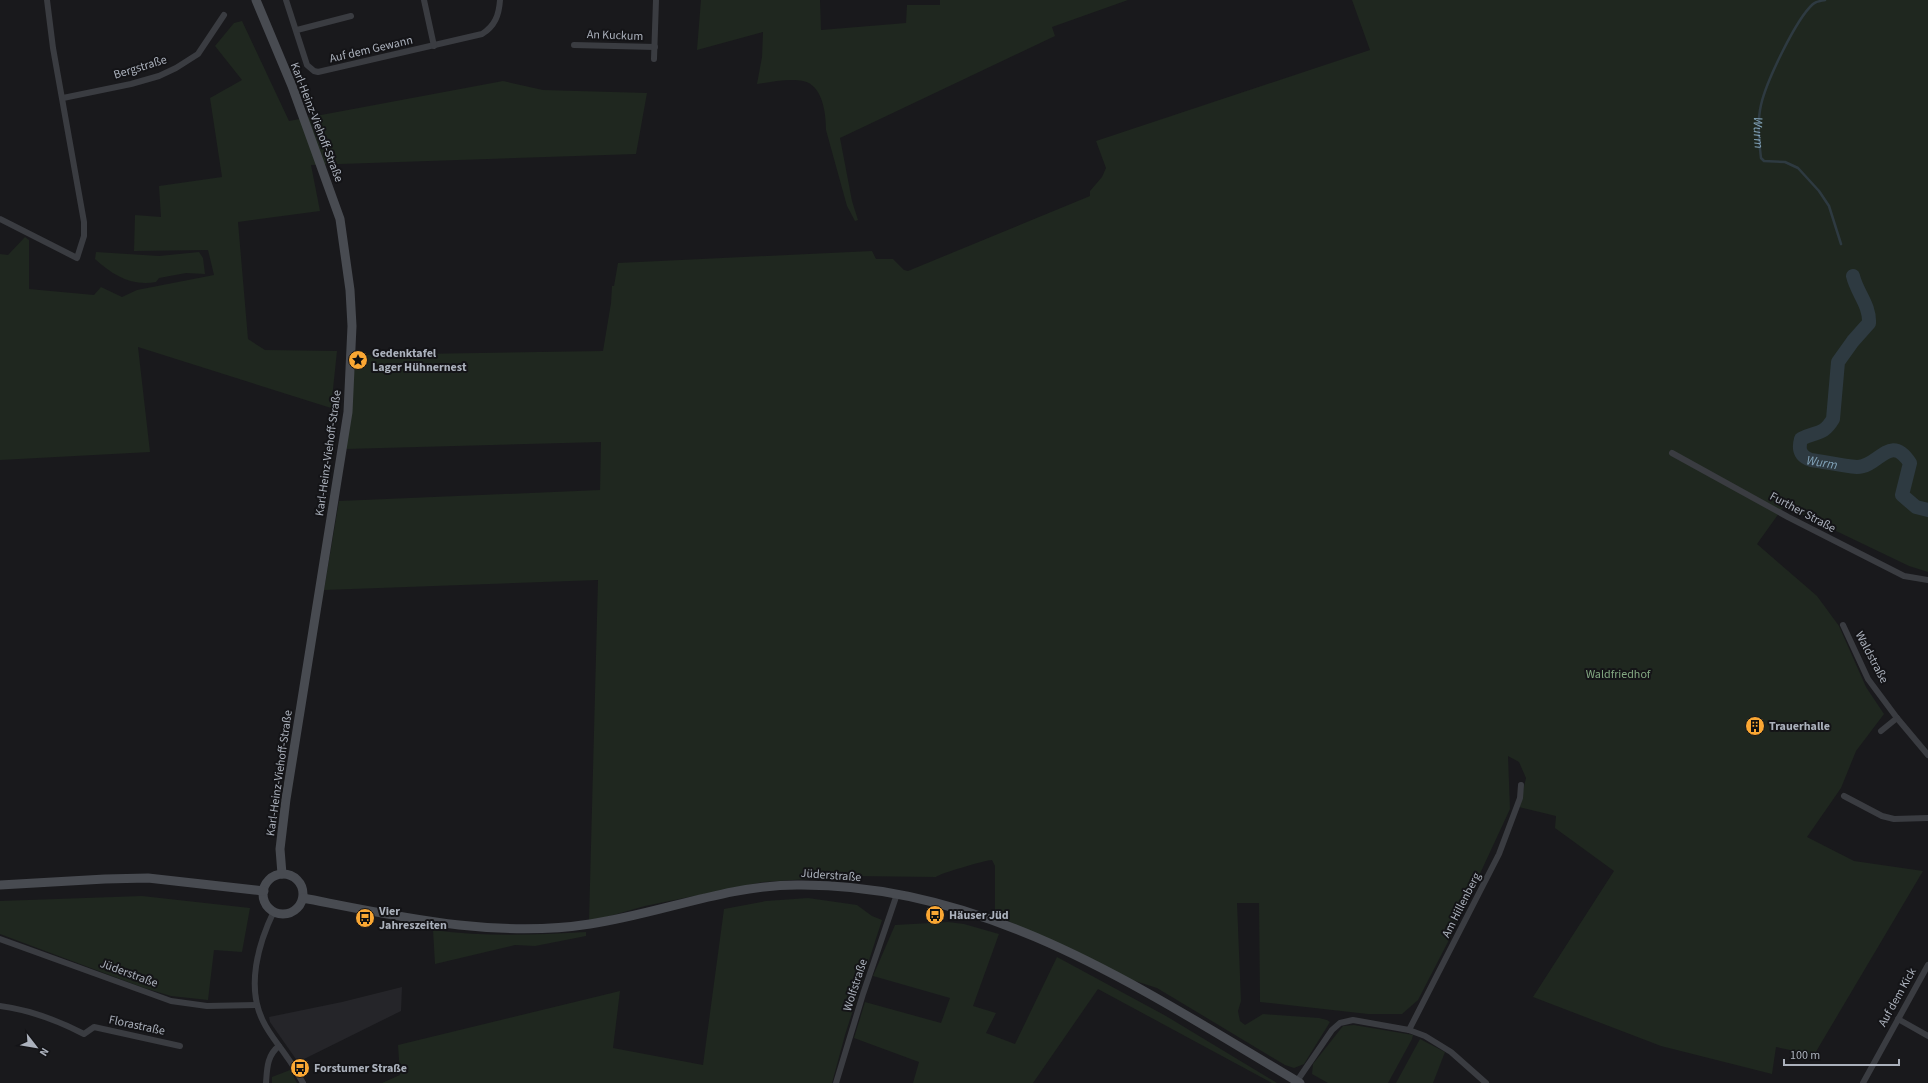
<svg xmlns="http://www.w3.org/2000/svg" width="1928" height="1083" viewBox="0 0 1928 1083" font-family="'Source Sans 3',sans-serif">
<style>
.built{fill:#252529}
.green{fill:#1f271f}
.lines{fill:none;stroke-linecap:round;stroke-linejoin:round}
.stream{stroke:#2e3a41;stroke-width:2.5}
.river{stroke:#2e3a41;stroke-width:14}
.street{stroke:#3a3c41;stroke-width:6}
.secondary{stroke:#484b51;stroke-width:9}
.labels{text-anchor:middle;stroke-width:4;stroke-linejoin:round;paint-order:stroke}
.street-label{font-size:12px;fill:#abb1bc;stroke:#141417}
.poi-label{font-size:12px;font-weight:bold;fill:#abb1bc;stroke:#141417;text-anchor:start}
.park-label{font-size:12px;fill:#82a781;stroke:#141417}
.water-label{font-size:13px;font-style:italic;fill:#81a2b7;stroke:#141417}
</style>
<rect width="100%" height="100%" fill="#19191c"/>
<polygon class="built" points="402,987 401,1011 298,1062 270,1022 269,1017 342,1002"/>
<g class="green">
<path d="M701,0H820L821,30L906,23L907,5H940V0H1128L1052,27L1055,36L840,138L852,201L858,220L855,221L847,206L826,130C826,114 823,85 803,81C789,78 771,82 757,84L762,57L763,32L697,50Z"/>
<path d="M1352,0H1928V572L1909,566L1784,506L1757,544L1817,596L1839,626L1866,687L1884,714L1856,751L1841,788L1807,837L1854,861L1923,871L1814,1055L1776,1047L1772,1074L1661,1046L1533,997L1614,871L1555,828L1556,816L1519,807L1526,778L1519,762L1508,756L1510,809L1451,936L1418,1000L1402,1014H1368L1260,1002L1259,903H1237L1241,1001L1238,1011L1240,1021L1245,1025L1263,1014L1319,1018L1327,1020L1330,1022L1304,1064L1294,1068L1285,1065L1157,988L1126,978L1081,959L997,915V912H995V866L992,860C986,860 938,874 936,877L853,876L763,882L645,906L589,922L598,580L324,590L339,501L600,490L601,442L345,449L356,355L603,351L611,303L612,286H614L618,263L872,251L876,259H893L904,270L908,271L1090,196V191L1102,177L1106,168L1096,141L1370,50Z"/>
<polygon points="242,21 289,121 503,81 543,90 647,93 636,154 311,165 320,211 238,222 248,339 265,350 337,351 331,408 138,347 150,452 0,460 0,254 8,255 25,237 29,240 29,289 94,295 101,287 122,297 137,290 214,275 208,250 134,251 135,215 161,217 159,186 222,177 210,98 242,80 215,46 234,23"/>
<path d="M96,252L159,256L199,252L203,258L205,274L186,273L159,278L156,282C131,286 114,276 95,259Z"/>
<polygon points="142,896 250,908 242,952 214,950 208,1000 171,996 144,988 0,934 0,901"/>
<polygon points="808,898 857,905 872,916 882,920 845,1035 832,1083 382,1083 400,1075 398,1045 620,991 613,1048 703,1065 724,909 766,901"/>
<polygon points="948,922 964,924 999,934 973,1006 996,1013 986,1033 1015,1044 1057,957 1166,1016 1277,1083 1272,1083 1098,989 1033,1083 913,1083 919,1062 854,1038 865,1002 941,1023 950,998 873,976 895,925"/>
<path d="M433,930C485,937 534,935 586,932V936L535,946L515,945L435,964Z"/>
<polygon points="1354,1025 1413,1035 1412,1039 1388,1083 1328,1083 1312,1074 1313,1064 1343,1026"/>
<polygon points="1420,1039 1445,1052 1433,1083 1396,1083"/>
<polygon points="290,1070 297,1083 272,1083 272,1077"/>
</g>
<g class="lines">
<path class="stream" id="s1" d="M1825,0C1821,1 1817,1 1813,4C1796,19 1766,82 1761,105C1757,122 1759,141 1761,158L1764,161L1785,162L1798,168L1819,191L1829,206L1841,244"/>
<path class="river" id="s2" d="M1853,276C1857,293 1870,305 1869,323L1853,341L1838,362L1833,419C1823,436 1816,431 1801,439C1798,450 1800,456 1811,460C1826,462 1842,466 1857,467C1879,467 1890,432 1910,463L1902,495L1916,507L1928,510"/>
<g class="street">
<path d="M286,0L307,65L314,71L318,72L482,34C495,26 499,15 500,0"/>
<polyline points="424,0 434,46"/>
<polyline points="297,30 351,16"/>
<polyline points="574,45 655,47"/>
<polyline points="654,59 656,0"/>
<polyline points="63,98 131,84 159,76 176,68 198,54 224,15"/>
<polyline points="0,219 77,258 84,236 84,222 53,48 47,0"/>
<polyline points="1672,453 1788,517 1904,576 1928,580"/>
<polyline points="1843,625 1868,679 1897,718 1928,755"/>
<polyline points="1881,731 1897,718"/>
<polyline points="1844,796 1882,816 1894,819 1928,818"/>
<path d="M274,911C258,944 246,987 263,1021C269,1034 279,1045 287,1057C293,1065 298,1074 303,1083"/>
<polyline points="0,939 171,1001 207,1006 256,1005"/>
<path d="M0,1006C30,1010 57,1020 84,1034L94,1027L180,1046"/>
<polyline points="1898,1019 1928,1036"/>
<polyline points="1409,1030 1499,854 1520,798 1521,785"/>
<polyline points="1297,1081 1332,1030 1340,1023 1353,1020 1409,1030 1425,1036 1451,1052 1486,1083"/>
<path d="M266,1083C267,1069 267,1055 279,1046"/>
<polyline points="836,1083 863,994 897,894"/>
<polyline points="1863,1083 1928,965"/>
</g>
<g class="secondary">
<polyline points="256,0 292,86 340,219 350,290 352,326 348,412 286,799 280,849 282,874"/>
<circle cx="283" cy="894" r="20"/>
<polyline points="0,885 105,879 148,878 264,891"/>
<path d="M303,898C396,916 495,939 590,924C659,914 727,885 797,885C987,883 1143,990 1300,1083"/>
</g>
</g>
<defs>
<g id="sight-disc" transform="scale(1)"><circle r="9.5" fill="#faa733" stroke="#141417"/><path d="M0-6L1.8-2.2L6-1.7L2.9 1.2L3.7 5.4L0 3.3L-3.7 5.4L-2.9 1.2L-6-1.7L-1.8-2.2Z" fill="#111"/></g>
<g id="building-disc" transform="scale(1)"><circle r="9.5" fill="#faa733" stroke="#141417"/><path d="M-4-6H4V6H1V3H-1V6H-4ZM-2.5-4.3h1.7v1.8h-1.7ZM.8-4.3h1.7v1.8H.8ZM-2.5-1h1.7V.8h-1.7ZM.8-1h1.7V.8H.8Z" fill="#111"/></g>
<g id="bus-disc" transform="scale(1)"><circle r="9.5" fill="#faa733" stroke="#141417"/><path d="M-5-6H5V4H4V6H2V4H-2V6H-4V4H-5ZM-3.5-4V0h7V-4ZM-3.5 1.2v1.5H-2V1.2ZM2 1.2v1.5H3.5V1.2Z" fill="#111"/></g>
</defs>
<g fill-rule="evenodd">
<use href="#sight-disc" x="358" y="360"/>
<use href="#building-disc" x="1755" y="726"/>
<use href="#bus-disc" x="935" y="915"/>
<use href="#bus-disc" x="365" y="918"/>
<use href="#bus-disc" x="300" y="1068"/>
</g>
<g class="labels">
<g class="street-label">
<text transform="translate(615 35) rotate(2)" y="4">An Kuckum</text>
<text transform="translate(371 49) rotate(-13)" y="4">Auf dem Gewann</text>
<text transform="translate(140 67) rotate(-17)" y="4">Bergstraße</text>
<text transform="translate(317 122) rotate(69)" y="4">Karl-Heinz-Viehoff-Straße</text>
<text transform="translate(328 453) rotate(-82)" y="4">Karl-Heinz-Viehoff-Straße</text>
<text transform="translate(1803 512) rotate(28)" y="4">Further Straße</text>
<text transform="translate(1872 657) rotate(62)" y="4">Waldstraße</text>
<text transform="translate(279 773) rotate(-82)" y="4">Karl-Heinz-Viehoff-Straße</text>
<text transform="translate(831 875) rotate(4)" y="4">Jüderstraße</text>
<text transform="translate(1461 905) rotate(-63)" y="4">Am Hillenberg</text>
<text transform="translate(129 973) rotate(20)" y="4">Jüderstraße</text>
<text transform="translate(855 985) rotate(-72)" y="4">Wolfstraße</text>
<text transform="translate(1897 997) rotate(-61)" y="4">Auf dem Kick</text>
<text transform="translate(137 1025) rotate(12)" y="4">Florastraße</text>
</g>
<g class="poi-label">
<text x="372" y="357">Gedenktafel<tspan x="372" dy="14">Lager Hühnernest</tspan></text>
<text x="1769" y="730">Trauerhalle</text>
<text x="379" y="915">Vier<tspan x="379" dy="14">Jahreszeiten</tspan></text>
<text x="949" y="919">Häuser Jüd</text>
<text x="314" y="1072">Forstumer Straße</text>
</g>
<g class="park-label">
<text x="1618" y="678">Waldfriedhof</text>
</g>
<g class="water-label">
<text dy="5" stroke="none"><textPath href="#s1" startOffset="155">Wurm</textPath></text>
<text dy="5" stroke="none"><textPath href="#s2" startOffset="234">Wurm</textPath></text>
</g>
</g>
<g transform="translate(36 1047) rotate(121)" stroke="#141417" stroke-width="3" paint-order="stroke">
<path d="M0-3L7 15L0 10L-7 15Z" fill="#abb1bc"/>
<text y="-6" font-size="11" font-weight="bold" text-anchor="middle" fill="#abb1bc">N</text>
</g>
<path d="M1784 1059v6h115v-6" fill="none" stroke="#abb1bc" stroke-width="2"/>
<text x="1790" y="1059" font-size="12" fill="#abb1bc" stroke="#141417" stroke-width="3" paint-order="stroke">100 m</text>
</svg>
